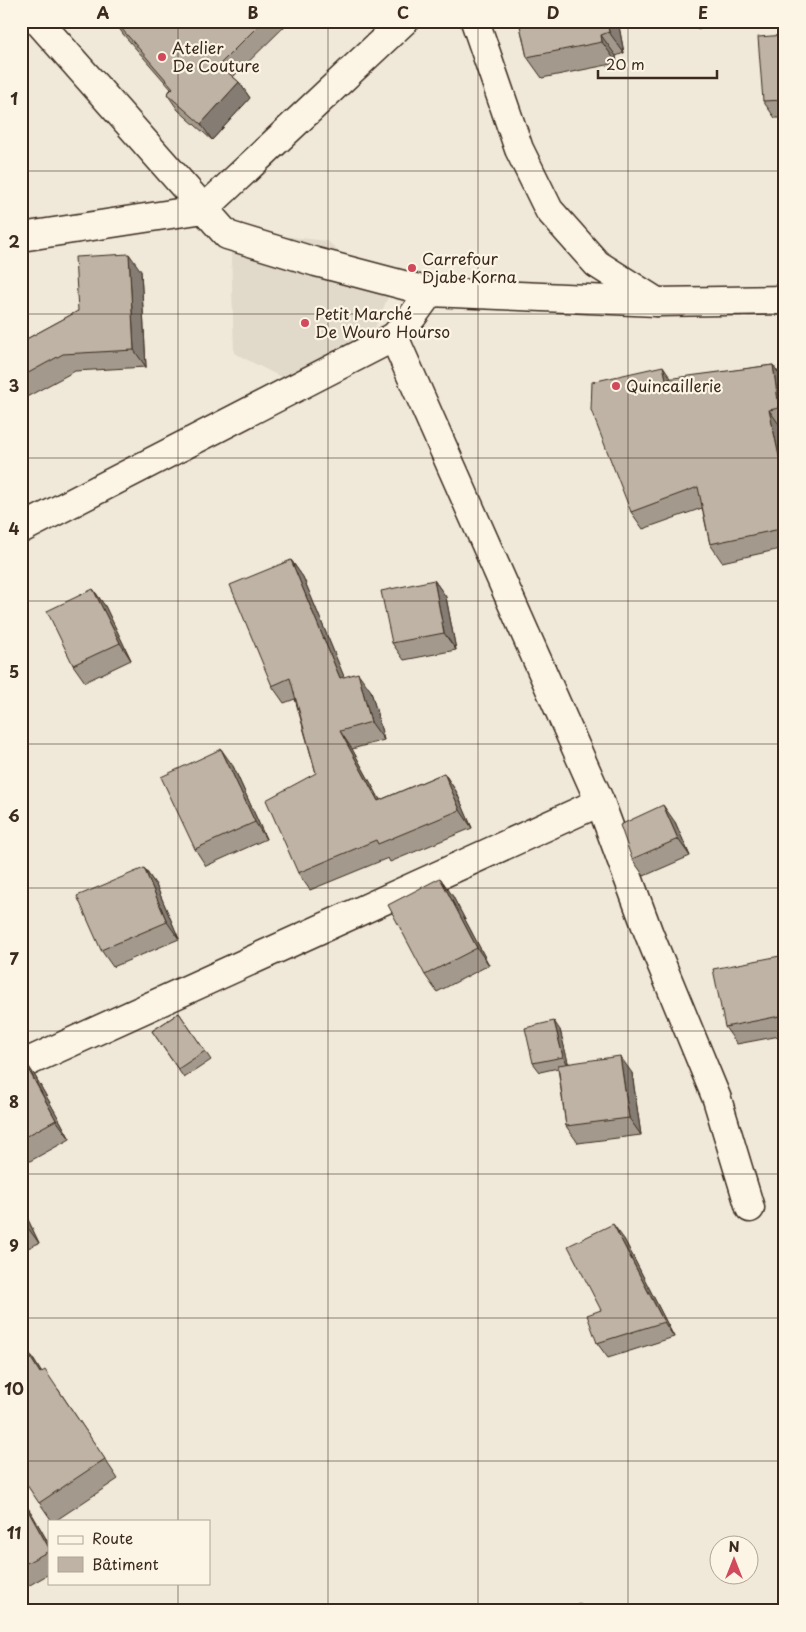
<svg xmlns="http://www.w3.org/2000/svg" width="806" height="1632" viewBox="0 0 806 1632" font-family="'Playpen Sans',sans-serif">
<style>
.built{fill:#e1d9c9}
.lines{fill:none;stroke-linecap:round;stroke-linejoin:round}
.street-casing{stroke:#3b2a1e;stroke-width:31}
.secondary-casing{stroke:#3b2a1e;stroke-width:31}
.street{stroke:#fcf5e5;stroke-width:28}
.secondary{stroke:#fcf5e5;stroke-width:28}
.wall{fill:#a39a8d;stroke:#3b2a1e}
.shaded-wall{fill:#857d73;stroke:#3b2a1e}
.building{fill:#beb3a4;stroke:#3b2a1e}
.grid{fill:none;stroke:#3b2a1e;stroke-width:1;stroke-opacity:0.55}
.poi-dot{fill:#d1495b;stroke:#fcf5e5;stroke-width:2}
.labels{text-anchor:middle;stroke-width:4.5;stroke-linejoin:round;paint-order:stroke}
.poi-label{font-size:16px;fill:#3b2a1e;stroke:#fcf5e5;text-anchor:start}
.neatline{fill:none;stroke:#3b2a1e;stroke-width:2}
.grid-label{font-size:16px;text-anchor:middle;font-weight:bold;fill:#3b2a1e}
</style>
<rect width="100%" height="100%" fill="#f0e9d9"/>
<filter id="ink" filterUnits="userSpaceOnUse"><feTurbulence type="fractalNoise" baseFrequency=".02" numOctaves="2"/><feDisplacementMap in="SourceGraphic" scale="10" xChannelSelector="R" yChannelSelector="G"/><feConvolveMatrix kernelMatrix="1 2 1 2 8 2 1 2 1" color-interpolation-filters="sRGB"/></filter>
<g filter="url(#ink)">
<polygon class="built" points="258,233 327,241 390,292 363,357 312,393 234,353 231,252"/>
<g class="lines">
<g class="street-casing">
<g id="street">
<polyline points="475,21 519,149 549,210 597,264 657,302"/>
<polyline points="21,237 204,209 404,21"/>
<polyline points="394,337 600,802 649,934 717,1099 750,1208"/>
<polyline points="21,1065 600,802"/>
</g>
</g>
<g class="secondary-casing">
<g id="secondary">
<polyline points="38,21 227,235 316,262 430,292 657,302 785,300"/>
<polyline points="21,529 394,337 412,317 430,292"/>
</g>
</g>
<use href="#street" class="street"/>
<use href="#secondary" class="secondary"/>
</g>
<g class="wall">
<polygon points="114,21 290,21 233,77 239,82 250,98 212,140 178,110 167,94 171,89 123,34"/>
<polygon points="519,21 618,21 624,53 616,56 617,63 542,78 527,57"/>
<polygon points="692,21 723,21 698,29"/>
<polygon points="785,35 785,118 775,118 763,101"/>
<polygon points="141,271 146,367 75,371 21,400 21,342 78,311"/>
<polygon points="773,365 785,382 785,427 781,427 785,445 785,548 722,562 710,544 702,508 643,529 631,512 672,379"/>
<polygon points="291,560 303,577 344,677 371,691 384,740 352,749 380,800 444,773 456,791 472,828 390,862 388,858 310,890 298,873 316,773 295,699 284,703 272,686"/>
<polygon points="434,580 446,597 456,650 404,660 392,643"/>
<polygon points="93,589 105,606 131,660 85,682 73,665"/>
<polygon points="233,766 266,839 206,866 195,849"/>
<polygon points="675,822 690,856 644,876 632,859"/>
<polygon points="144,868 156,885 179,939 113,967 101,950"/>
<polygon points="440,878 452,895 489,965 437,992 425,975"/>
<polygon points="785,955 785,1035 737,1044 725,1027"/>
<polygon points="179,1013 211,1060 184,1078 152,1031"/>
<polygon points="560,1030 568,1063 632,1073 641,1135 578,1143 566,1126 558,1068 540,1072 533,1063"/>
<polygon points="21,1056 35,1076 70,1139 21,1166"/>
<polygon points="21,1205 39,1243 21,1251"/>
<polygon points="624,1239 674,1337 608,1358 597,1343 601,1310"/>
<polygon points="21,1339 41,1372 58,1389 118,1479 55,1521 52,1521 21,1476"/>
<polygon points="21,1498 32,1514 49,1544 49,1574 21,1590"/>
</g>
<g class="shaded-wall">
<polygon points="607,21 618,21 624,53 609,32"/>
<polygon points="601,35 616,56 617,63 602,42"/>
<polygon points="239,82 250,98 212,140 201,124"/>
<polygon points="129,254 141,271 146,367 134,350"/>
<polygon points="773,365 785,382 785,416 779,408"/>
<polygon points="663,366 675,384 666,379"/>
<polygon points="769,410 781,427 785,445 785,484"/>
<polygon points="291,560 303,577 352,696 340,678"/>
<polygon points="434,580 446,597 456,650 444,633"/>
<polygon points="93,589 105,606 131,660 120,643"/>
<polygon points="358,673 371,691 384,740 371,722"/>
<polygon points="340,731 352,749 390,818 378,801"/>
<polygon points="221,749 233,766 266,839 255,822"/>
<polygon points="444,773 456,791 472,828 460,810"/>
<polygon points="663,805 675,822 690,856 678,839"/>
<polygon points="144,868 156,885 179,939 167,922"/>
<polygon points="440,878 452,895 489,965 477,948"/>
<polygon points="554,1021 560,1030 569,1066 563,1057"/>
<polygon points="22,1056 35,1076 70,1139 56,1120"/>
<polygon points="620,1056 632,1073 641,1135 629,1118"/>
<polygon points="21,1205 39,1243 25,1224 21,1215"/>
<polygon points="613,1224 624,1239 674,1337 664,1322"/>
<polygon points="21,1339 54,1393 40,1373 21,1342"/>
<polygon points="21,1498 32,1514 49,1544 49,1548"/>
<polygon points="580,1604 585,1611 582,1611"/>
</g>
<g class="building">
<polygon points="115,21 263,21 219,65 239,82 201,124 167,94 173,88"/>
<polygon points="519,21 607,21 609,32 601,35 602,42 527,57"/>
<polygon points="785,35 785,100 763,101 758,37"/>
<polygon points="129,254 134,350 63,354 21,377 21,342 78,311 75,257"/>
<polygon points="773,365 779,408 769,410 785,484 785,528 710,544 698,487 631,512 591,410 592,382 663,366 666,379"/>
<polygon points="291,560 340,678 358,673 371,722 340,731 378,801 444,773 460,810 378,844 376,840 298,873 266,800 316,773 290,678 272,686 230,585"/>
<polygon points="434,580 444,633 392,643 381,591"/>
<polygon points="93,589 120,643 73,665 47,611"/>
<polygon points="221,749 255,822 195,849 161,777"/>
<polygon points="663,805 678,839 632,859 620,825"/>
<polygon points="144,868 167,922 101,950 77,896"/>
<polygon points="440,878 477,948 425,975 388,905"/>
<polygon points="785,955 785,1015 725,1027 713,969"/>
<polygon points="179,1013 205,1051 178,1069 152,1031"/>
<polygon points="554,1021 563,1057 533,1063 525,1028"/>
<polygon points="21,1056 56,1120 21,1139"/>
<polygon points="620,1056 629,1118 566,1126 558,1065"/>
<polygon points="21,1215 25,1224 21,1225"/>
<polygon points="613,1224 664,1322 597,1343 587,1315 601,1310 568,1246"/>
<polygon points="21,1342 40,1373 45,1370 105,1459 39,1503 21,1476"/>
<polygon points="21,1498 49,1548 49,1551 21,1566"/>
<polygon points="580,1604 582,1611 550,1611"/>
</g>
</g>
<path class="grid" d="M178,21V1521M328,21V1611M478,21V1611M628,21V1611M21,171H785M21,314H785M21,458H785M21,601H785M21,744H785M21,888H785M21,1031H785M21,1174H785M21,1318H785M21,1461H785M178,1583V1611"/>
<g class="poi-dot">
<circle cx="162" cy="57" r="5"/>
<circle cx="412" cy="268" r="5"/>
<circle cx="305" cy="323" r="5"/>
<circle cx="616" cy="386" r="5"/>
</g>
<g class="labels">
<g class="poi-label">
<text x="172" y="54">Atelier<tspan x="172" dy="18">De Couture</tspan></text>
<text x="422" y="265">Carrefour<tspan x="422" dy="18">Djabe Korna</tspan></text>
<text x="315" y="320">Petit Marché<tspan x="315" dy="18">De Wouro Hourso</tspan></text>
<text x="626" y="392">Quincaillerie</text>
</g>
</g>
<rect width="806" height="1632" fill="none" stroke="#fcf5e5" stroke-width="55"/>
<rect x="48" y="1520" width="162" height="65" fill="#fcf5e5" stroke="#afa495"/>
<rect x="58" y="1536" width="25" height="8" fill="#fcf5e5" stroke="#afa495"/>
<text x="92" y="1544" font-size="15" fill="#3b2a1e">Route</text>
<rect x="58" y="1557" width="25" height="15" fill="#beb3a4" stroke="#afa495"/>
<text x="92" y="1570" font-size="15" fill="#3b2a1e">Bâtiment</text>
<g transform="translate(734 1560)"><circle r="24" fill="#fcf5e5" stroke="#afa495"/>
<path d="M0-4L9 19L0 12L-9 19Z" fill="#d1495b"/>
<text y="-8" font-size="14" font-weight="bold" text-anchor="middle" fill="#3b2a1e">N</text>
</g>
<path d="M598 70v8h119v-8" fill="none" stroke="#3b2a1e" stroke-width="2.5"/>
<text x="606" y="70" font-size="15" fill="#3b2a1e" stroke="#fcf5e5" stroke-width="4" paint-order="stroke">20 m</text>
<rect x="28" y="28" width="750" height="1576" class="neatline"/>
<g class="grid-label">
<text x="103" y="19">A</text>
<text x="253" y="19">B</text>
<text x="403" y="19">C</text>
<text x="553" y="19">D</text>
<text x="703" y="19">E</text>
<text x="14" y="105">1</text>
<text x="14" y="248">2</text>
<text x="14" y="392">3</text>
<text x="14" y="535">4</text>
<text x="14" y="678">5</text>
<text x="14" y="822">6</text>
<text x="14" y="965">7</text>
<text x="14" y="1108">8</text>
<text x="14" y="1252">9</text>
<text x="14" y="1395">10</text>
<text x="14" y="1539">11</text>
</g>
</svg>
